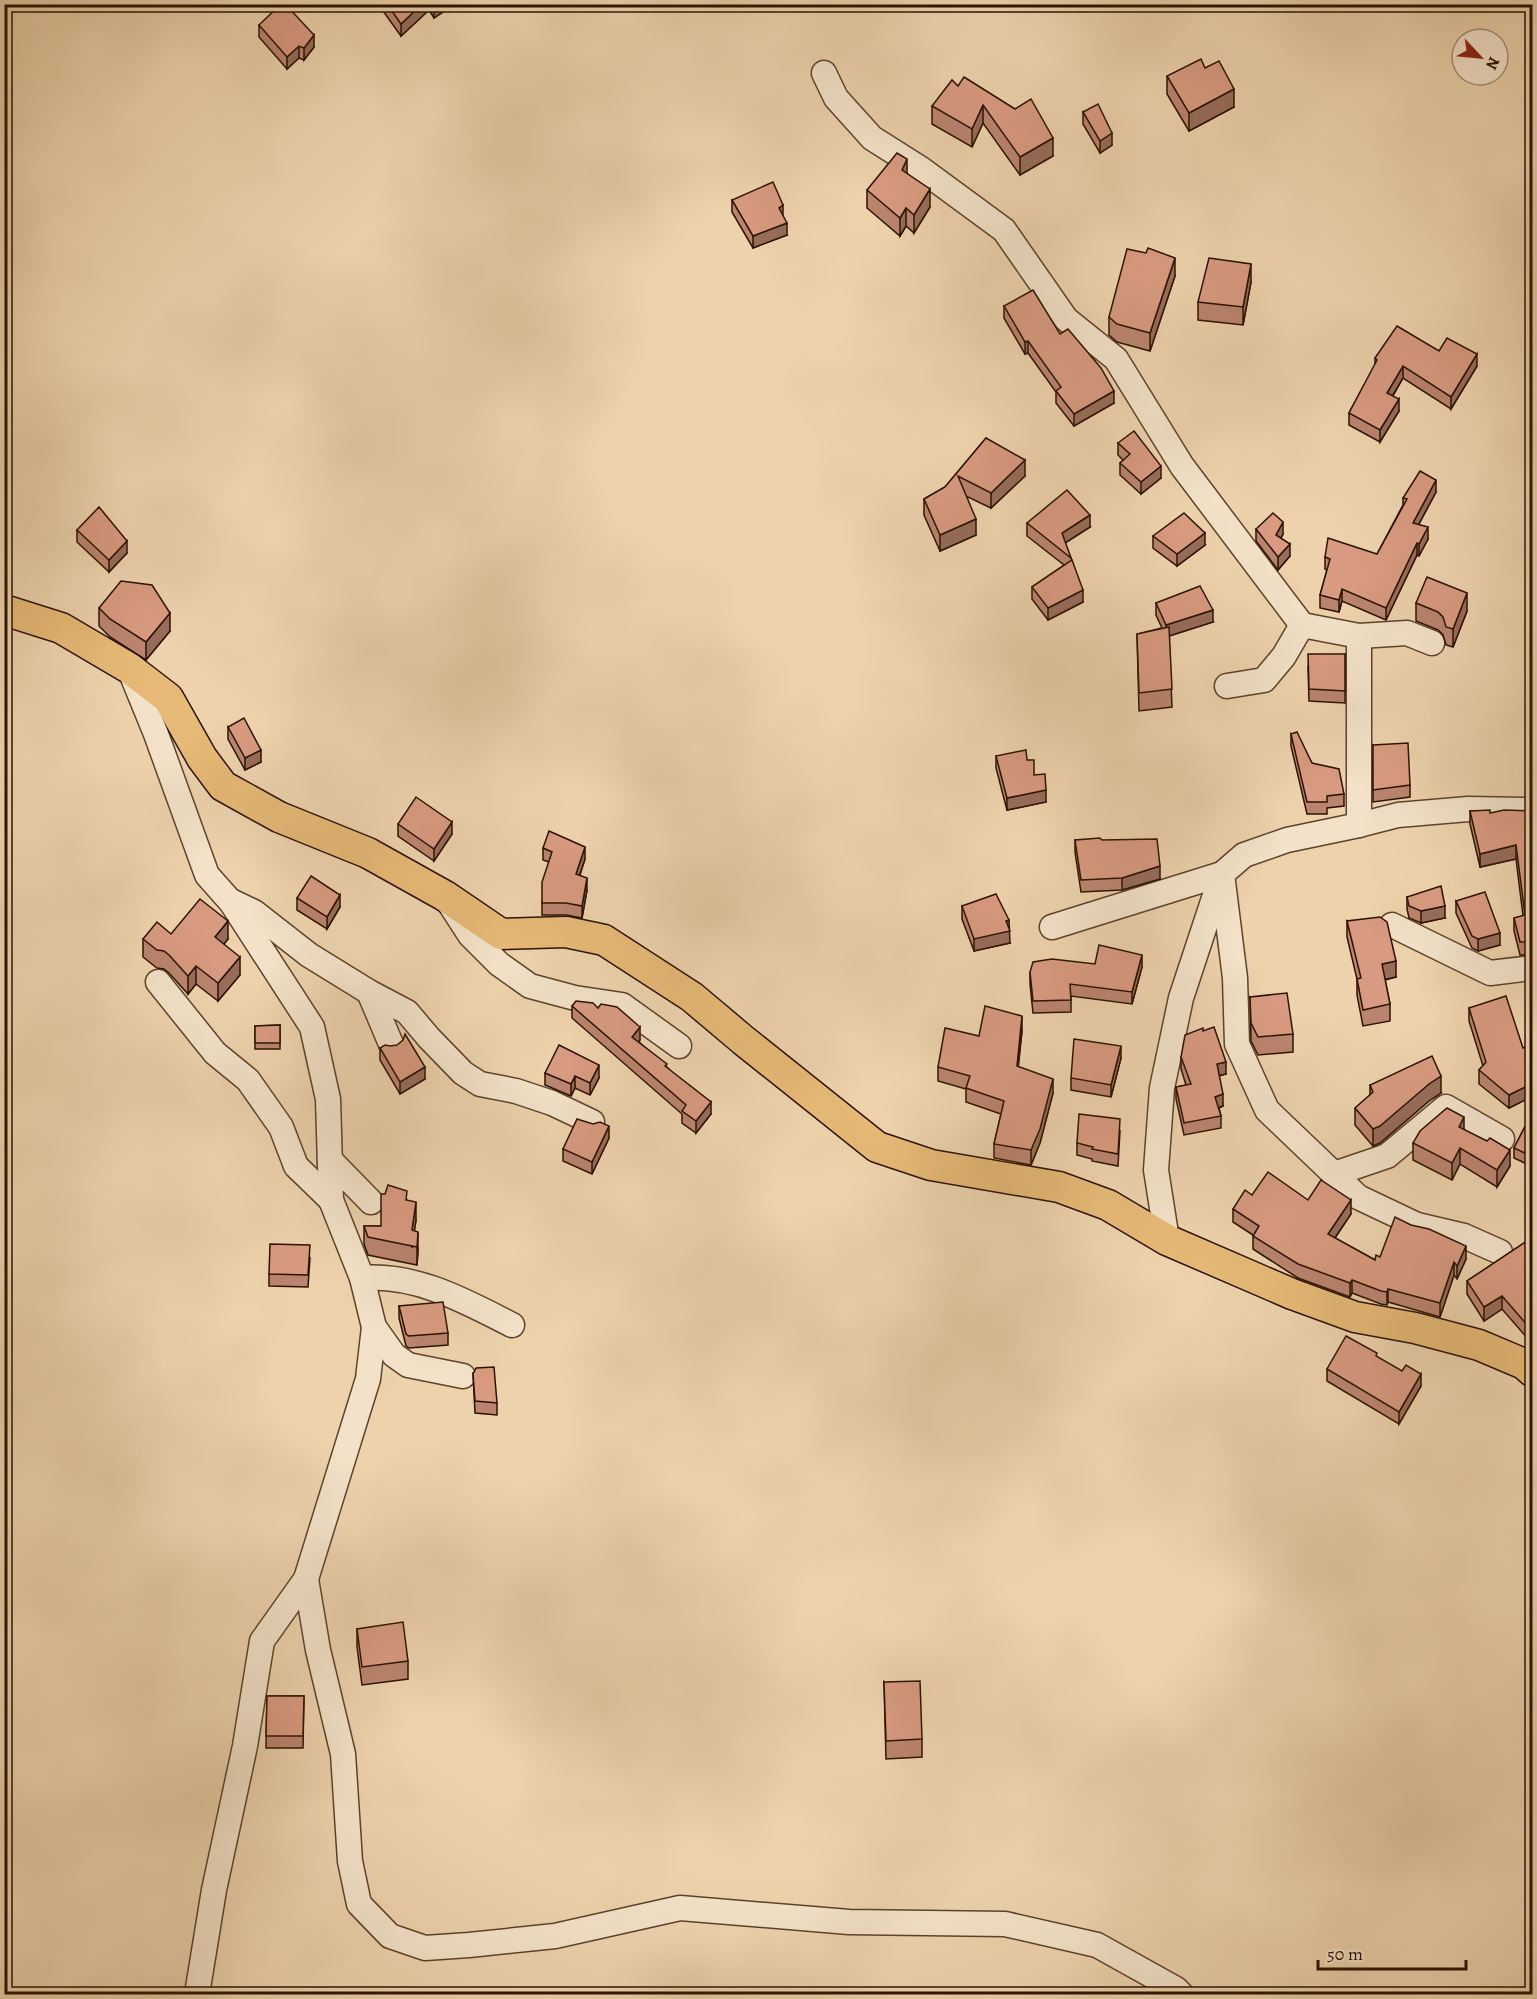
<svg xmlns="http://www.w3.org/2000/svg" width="1537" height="1999" viewBox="0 0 1537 1999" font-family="Alegreya,serif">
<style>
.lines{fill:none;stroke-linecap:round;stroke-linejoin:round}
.minor-casing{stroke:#5c432b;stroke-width:27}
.major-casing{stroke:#2c1300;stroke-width:33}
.minor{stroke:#f3e2c9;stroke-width:24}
.major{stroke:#e6b976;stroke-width:30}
.wall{fill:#ba846e;stroke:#2c1300;stroke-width:1.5}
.shaded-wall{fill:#976c5a;stroke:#2c1300;stroke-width:1.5}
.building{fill:#d89a80;stroke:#2c1300;stroke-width:1.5}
</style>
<rect width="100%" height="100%" fill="#edd2ac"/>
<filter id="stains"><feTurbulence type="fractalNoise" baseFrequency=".00333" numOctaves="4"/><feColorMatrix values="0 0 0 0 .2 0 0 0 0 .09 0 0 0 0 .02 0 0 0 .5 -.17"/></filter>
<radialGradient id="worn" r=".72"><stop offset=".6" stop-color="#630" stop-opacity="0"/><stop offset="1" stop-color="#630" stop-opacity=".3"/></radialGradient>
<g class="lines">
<g class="minor-casing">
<g id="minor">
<polyline points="824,73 836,98 872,138 921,169 1004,230 1066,319 1116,359 1182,466 1302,625"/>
<polyline points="1359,636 1359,825"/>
<polyline points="129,668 156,734 207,875 231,902 312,1027 328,1099 331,1200 362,1278 374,1327 368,1379 306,1579 262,1641 245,1746 214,1890 197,1994"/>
<polyline points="1227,686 1264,680 1284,656 1302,625 1359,636 1407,633 1432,643"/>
<polyline points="448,901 470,935 499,964 530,986 575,998 622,1005 679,1046"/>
<polyline points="233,902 254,912 309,955 369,992 391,1044"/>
<polyline points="1392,925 1490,973 1532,968"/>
<polyline points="1052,927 1222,874 1235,978 1237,1044 1267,1110 1358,1197 1417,1225 1464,1236 1500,1252"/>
<polyline points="158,982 215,1053 248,1080 281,1127 296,1166 331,1200"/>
<polyline points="369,992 407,1012 429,1038 463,1073 480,1084 516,1091 552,1103 592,1122"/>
<polyline points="330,1160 371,1202"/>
<polyline points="1334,1174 1387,1156 1446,1107 1502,1139"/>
<polyline points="1167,1240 1156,1170 1162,1088 1181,998 1222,874 1244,855 1287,840 1359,825 1398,815 1468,809 1532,810"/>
<path d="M362,1278C417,1274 465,1301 512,1325"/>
<polyline points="374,1327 394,1355 408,1365 463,1376"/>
<polyline points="306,1579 318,1650 343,1754 350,1861 359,1904 390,1936 425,1948 469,1945 555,1936 680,1908 849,1922 1005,1924 1097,1945 1176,1989 1181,1994"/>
</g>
</g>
<g class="major-casing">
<polyline id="major" points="4,610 61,628 129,668 168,698 202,758 223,786 279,817 368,853 445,896 501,934 566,932 604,940 692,997 743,1040 877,1147 931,1165 1059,1187 1108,1205 1167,1240 1292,1294 1355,1317 1415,1328 1479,1345 1524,1364 1532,1371"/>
</g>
<use href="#minor" class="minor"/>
<use href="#major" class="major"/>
</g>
<g class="wall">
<polygon points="378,4 447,4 447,9 434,18 429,10 401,36"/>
<polygon points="259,25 314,47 304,60 299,58 287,69 259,37"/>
<polygon points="1205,68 1234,107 1189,131 1167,94 1167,76"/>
<polygon points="958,86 1053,156 1020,175 983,123 972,147 932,124 932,106"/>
<polygon points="1083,112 1112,145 1100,153 1083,124"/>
<polygon points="907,173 930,207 914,233 906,226 900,236 867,208 867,190"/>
<polygon points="732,200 787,235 753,248 732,212"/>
<polygon points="1175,276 1150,351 1117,342 1109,335 1109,317"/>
<polygon points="1251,282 1243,325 1198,320 1198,302"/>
<polygon points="1004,306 1060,334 1114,403 1074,426 1056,403 1056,392 1028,353 1025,354 1004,318"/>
<polygon points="1439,351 1477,366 1451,409 1403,378 1393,396 1399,411 1380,442 1349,425 1349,413 1375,365 1375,358"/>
<polygon points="986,438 1025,476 991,508 966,496 976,535 940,551 924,515 924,499 945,487"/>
<polygon points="1118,443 1161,478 1141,494 1120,475 1120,463 1123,460 1118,455"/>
<polygon points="1436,492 1419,524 1428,539 1419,556 1417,555 1386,620 1342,601 1339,612 1320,608 1320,595 1327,570 1325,569 1325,557 1377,554 1403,505 1403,498"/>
<polygon points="1027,523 1090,527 1065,543 1071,558 1083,602 1048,620 1032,599 1032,587 1064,565 1027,536"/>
<polygon points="1256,529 1283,534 1281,538 1290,556 1278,570 1256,541"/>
<polygon points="77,530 127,553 109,572 77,542"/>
<polygon points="1153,536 1205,545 1177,566 1153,548"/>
<polygon points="1156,603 1213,622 1169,636 1172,707 1139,711 1137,634 1162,628 1156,615"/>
<polygon points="1416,603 1467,611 1453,647 1446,645 1443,635 1438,630 1416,621"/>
<polygon points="99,608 170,631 146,660 110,637 99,626"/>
<polygon points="1345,654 1345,703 1309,701 1308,666"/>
<polygon points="228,727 261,762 245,770 228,739"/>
<polygon points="1291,734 1312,763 1344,794 1344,806 1327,808 1327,814 1307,814 1291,746"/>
<polygon points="1373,745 1410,785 1410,797 1373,802"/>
<polygon points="996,756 1027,760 1046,802 1007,810 996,768"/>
<polygon points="1470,811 1490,813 1532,811 1533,955 1520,955 1514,931 1514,918 1523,916 1516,859 1480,867 1470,824"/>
<polygon points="398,824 452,834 434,861 398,836"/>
<polygon points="1075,840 1102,840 1160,879 1122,890 1081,892 1075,852"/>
<polygon points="543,848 585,859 580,875 587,890 582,918 566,915 542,915 542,903 549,862 543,860"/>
<polygon points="1407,897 1445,918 1421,923 1409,918 1407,909"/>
<polygon points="297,898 340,907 327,929 297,910"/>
<polygon points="1456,901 1500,945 1478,951 1472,948 1456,913"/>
<polygon points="962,906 1010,943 974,951 962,919"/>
<polygon points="1347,921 1396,977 1385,980 1390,1004 1390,1021 1363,1026 1357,995 1357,979 1347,937"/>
<polygon points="171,934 228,939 224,944 240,975 218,1001 196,984 188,994 169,973 164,969 157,968 143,957 143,939"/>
<polygon points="1095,964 1142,967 1132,1004 1071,996 1071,1012 1033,1013 1030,984 1030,972"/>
<polygon points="1250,997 1293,1034 1293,1052 1258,1055 1251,1041"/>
<polygon points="572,1006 598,1008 640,1040 639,1042 667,1067 711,1114 696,1133 682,1123 682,1114 572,1018"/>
<polygon points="1469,1008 1523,1048 1533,1044 1533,1096 1509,1108 1479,1084 1479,1070 1483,1066 1469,1021"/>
<polygon points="280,1025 280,1049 255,1049 255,1026"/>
<polygon points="1022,1031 1018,1066 1053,1093 1040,1143 1031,1165 994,1158 994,1144 1001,1114 966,1102 966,1089 938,1081 938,1067 979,1036"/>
<polygon points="1203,1031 1226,1074 1219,1076 1223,1106 1219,1108 1221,1116 1221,1128 1184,1135 1176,1099 1176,1087 1186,1085 1181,1069 1181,1057"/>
<polygon points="380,1048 425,1079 400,1094 380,1060"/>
<polygon points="1121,1058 1111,1097 1071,1090 1071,1078"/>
<polygon points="545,1073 599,1078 590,1095 575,1088 571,1096 545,1085"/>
<polygon points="1370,1085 1441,1093 1429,1101 1380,1143 1373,1146 1355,1125 1355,1108 1370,1095"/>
<polygon points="1533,1111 1533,1167 1514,1158 1514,1148"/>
<polygon points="593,1124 609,1138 592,1174 563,1161 563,1149"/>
<polygon points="1464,1129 1510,1166 1497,1187 1460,1164 1452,1180 1413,1160 1413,1143"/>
<polygon points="1120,1131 1118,1166 1092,1161 1092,1159 1077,1155 1077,1143"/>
<polygon points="1252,1195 1308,1200 1351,1214 1335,1238 1375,1260 1380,1257 1466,1259 1457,1279 1454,1275 1440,1317 1388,1302 1387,1305 1381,1304 1352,1293 1350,1297 1298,1278 1253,1249 1253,1235 1233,1222 1233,1209"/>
<polygon points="407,1200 416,1220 414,1231 418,1250 417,1265 368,1255 364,1244 364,1226 381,1226"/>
<polygon points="1533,1237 1533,1337 1529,1340 1502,1309 1484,1321 1467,1294 1467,1281"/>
<polygon points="310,1258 308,1287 269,1286 269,1274"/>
<polygon points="399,1306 448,1333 448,1345 409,1348 406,1346 399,1318"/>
<polygon points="1377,1357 1421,1386 1399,1424 1327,1381 1327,1369"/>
<polygon points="473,1374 497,1403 497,1415 475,1413"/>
<polygon points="1533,1445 1533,1460 1531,1459 1531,1447"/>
<polygon points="357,1629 408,1661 408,1679 362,1685 357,1647"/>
<polygon points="884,1682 922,1739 922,1757 886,1759"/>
<polygon points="267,1696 304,1696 303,1748 266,1748"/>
</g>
<g class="shaded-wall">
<polygon points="422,4 429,4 429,10 401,36 401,24"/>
<polygon points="437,4 447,4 447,9 434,18 434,6"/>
<polygon points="314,35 314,47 304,60 304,48"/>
<polygon points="299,46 299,58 287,69 287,57"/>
<polygon points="1234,89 1234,107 1189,131 1189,113"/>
<polygon points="983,105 983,123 972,147 972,129"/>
<polygon points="1112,133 1112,145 1100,153 1100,141"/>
<polygon points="1053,138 1053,156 1020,175 1020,157"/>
<polygon points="907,159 907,177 902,170"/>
<polygon points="930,189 930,207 914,233 914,215"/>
<polygon points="783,205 783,217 779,208"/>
<polygon points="906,208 906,226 900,236 900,218"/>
<polygon points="787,223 787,235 753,248 753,236"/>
<polygon points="1175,258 1175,276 1150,351 1150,333"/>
<polygon points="1251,264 1251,282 1243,325 1243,307"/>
<polygon points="1028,341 1028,353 1025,354 1025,342"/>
<polygon points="1477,354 1477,366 1451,409 1451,397"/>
<polygon points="1403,366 1403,378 1387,405 1387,393"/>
<polygon points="1114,391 1114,403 1074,426 1074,414"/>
<polygon points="1399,399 1399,411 1380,442 1380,430"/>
<polygon points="1025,460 1025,476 991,508 991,493"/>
<polygon points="1161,466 1161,478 1141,494 1141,482"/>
<polygon points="1436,480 1436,492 1413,535 1413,523"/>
<polygon points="1090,515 1090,527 1062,545 1062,533"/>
<polygon points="976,519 976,535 940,551 940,535"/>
<polygon points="1283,522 1283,534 1276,547 1276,535"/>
<polygon points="1428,527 1428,539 1419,556 1419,544"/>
<polygon points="1205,533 1205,545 1177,566 1177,554"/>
<polygon points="127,541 127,553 109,572 109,560"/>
<polygon points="1417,543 1417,555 1386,620 1386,608"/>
<polygon points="1290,544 1290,556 1278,570 1278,557"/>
<polygon points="1342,589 1342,601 1339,612 1339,600"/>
<polygon points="1083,590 1083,602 1048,620 1048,608"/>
<polygon points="1467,593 1467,611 1453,647 1453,629"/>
<polygon points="1213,610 1213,622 1166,637 1166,625"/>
<polygon points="170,613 170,631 146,660 146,642"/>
<polygon points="261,750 261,762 245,770 245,758"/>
<polygon points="1046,790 1046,802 1007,810 1007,798"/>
<polygon points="452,822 452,834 434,861 434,849"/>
<polygon points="1516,845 1516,859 1480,867 1480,854"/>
<polygon points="585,847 585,859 576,886 576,874"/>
<polygon points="1160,866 1160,879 1122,890 1122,878"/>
<polygon points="587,878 587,890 582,918 582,906"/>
<polygon points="340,895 340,907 327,929 327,917"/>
<polygon points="1445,906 1445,918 1421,923 1421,911"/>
<polygon points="1009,920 1010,943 974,951 974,939 1006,921"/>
<polygon points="228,921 228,939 215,955 215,937"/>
<polygon points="1500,933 1500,945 1478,951 1478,939"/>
<polygon points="1142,955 1142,967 1132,1004 1132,992"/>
<polygon points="240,957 240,975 218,1001 218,983"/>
<polygon points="1396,961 1396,977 1382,980 1382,964"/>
<polygon points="196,966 196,984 188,994 188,976"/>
<polygon points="1022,1016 1022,1031 1017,1080 1017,1066"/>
<polygon points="640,1027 640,1040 632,1049 632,1037"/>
<polygon points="1121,1046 1121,1058 1111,1097 1111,1085"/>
<polygon points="1226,1062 1226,1074 1217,1076 1217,1064"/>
<polygon points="599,1065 599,1078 590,1095 590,1083"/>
<polygon points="425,1067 425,1079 400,1094 400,1082"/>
<polygon points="575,1076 575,1088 571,1096 571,1084"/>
<polygon points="1441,1076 1441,1093 1429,1101 1380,1143 1373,1146 1373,1129 1429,1084"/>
<polygon points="1053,1079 1053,1093 1040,1143 1031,1165 1031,1150"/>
<polygon points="1533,1083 1533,1096 1509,1108 1509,1095"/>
<polygon points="1223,1094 1223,1106 1215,1109 1215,1097"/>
<polygon points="711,1102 711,1114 696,1133 696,1121"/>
<polygon points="1464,1117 1464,1134 1459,1127"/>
<polygon points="609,1126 609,1138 592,1174 592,1162"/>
<polygon points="1460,1148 1460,1164 1452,1180 1452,1163"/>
<polygon points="1510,1150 1510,1166 1497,1187 1497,1170"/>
<polygon points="1351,1200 1351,1214 1328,1248 1328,1234"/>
<polygon points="416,1202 416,1220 412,1248 412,1230"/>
<polygon points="418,1232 418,1250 417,1265 417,1247"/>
<polygon points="1466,1246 1466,1259 1457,1279 1457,1266"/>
<polygon points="1454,1262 1454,1275 1440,1317 1440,1303"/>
<polygon points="1352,1280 1352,1293 1350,1297 1350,1283"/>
<polygon points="1388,1289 1388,1302 1387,1305 1387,1292"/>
<polygon points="1502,1296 1502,1309 1484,1321 1484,1307"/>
<polygon points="1533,1324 1533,1337 1529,1340 1529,1327"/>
<polygon points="1421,1374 1421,1386 1399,1424 1399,1412"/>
</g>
<g class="building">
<polygon points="281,4 285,4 314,35 304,48 299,46 287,57 259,25"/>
<polygon points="387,4 422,4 401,24"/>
<polygon points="1201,59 1205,68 1219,61 1234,89 1189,113 1167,76"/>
<polygon points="964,77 1015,109 1031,99 1053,138 1020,157 983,105 972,129 932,106 952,80 958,86"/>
<polygon points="1098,104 1112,133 1100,141 1083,112"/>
<polygon points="897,153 907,159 902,170 930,189 914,215 906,208 900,218 867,190"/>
<polygon points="773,182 783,205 779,208 787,223 753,236 732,200"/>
<polygon points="1148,248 1175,258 1150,333 1117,324 1109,317 1127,249 1146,253"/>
<polygon points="1209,258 1251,264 1243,307 1198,302"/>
<polygon points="1033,290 1060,334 1068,329 1101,368 1114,391 1074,414 1056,391 1061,387 1028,341 1025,342 1004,306"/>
<polygon points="1397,326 1439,351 1447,338 1477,354 1451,397 1403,366 1387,393 1399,399 1380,430 1349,413 1377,360 1375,358"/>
<polygon points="1134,431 1161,466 1141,482 1120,463 1130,454 1118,443"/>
<polygon points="986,438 1025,460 991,493 958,476 976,519 940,535 924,499 945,487"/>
<polygon points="1420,471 1436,480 1413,523 1428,527 1419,544 1417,543 1386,608 1342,589 1339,600 1320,595 1330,559 1325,557 1328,538 1377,554 1407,499 1403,498"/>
<polygon points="1067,490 1090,515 1062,533 1071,558 1027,523"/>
<polygon points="99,507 127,541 109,560 77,530"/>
<polygon points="1184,513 1205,533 1177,554 1153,536"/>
<polygon points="1273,513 1283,522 1276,535 1290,544 1278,557 1256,529"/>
<polygon points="1072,560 1083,590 1048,608 1032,587"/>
<polygon points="1427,577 1467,593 1453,629 1446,627 1443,617 1438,612 1416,603"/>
<polygon points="121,581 152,585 170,613 146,642 110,619 99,608"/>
<polygon points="1200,586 1213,610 1166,625 1156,603"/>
<polygon points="1169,627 1172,689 1139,693 1137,634"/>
<polygon points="1308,654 1345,654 1345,691 1309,689"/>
<polygon points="244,718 261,750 245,758 228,727"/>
<polygon points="1297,732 1312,763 1339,769 1344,794 1327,796 1327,802 1307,802 1291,734"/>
<polygon points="1408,743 1410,785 1373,790 1373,745"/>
<polygon points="1026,750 1027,760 1034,760 1034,775 1045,774 1046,790 1007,798 996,756"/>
<polygon points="416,797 452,822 434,849 398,824"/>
<polygon points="1490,810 1490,813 1504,810 1533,811 1533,942 1520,942 1514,918 1525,915 1516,845 1480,854 1470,811"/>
<polygon points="549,831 585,847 576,874 587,878 582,906 566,903 542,903 542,882 552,852 543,848"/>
<polygon points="1100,838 1102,840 1157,839 1160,866 1122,878 1081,880 1075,840"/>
<polygon points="311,876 340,895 327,917 297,898"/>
<polygon points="1441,886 1445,906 1421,911 1409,906 1407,897"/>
<polygon points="1485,892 1500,933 1478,939 1472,936 1456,901"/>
<polygon points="996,894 1009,920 1006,921 1010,931 974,939 962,906"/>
<polygon points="200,899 228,921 215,937 240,957 218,983 196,966 188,976 169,955 164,951 157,950 143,939 157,922 171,934"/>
<polygon points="1380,917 1387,922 1396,961 1382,964 1390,1004 1363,1010 1357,979 1361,978 1347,921"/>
<polygon points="1099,945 1142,955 1132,992 1070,984 1071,1000 1033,1001 1030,972 1033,962 1052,959 1095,964"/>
<polygon points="1287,993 1293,1034 1258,1037 1251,1023 1250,997"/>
<polygon points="1506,996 1523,1048 1533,1044 1533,1083 1509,1095 1479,1070 1486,1062 1469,1008"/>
<polygon points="576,1001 593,1003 598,1008 601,1004 617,1007 640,1027 632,1037 667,1064 665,1066 711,1102 696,1121 682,1111 686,1105 572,1006"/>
<polygon points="985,1006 1022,1016 1017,1066 1053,1079 1040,1129 1031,1150 994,1144 1004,1101 966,1088 970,1076 938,1067 945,1028 979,1036"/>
<polygon points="280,1025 280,1043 255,1043 255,1026"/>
<polygon points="1214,1027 1226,1062 1217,1064 1223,1094 1215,1097 1221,1116 1184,1123 1176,1087 1191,1084 1181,1057 1185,1035 1203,1028 1203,1031"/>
<polygon points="405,1034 425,1067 400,1082 380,1048 385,1045 390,1046 397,1045 403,1040"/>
<polygon points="1074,1039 1121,1046 1111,1085 1071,1078"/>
<polygon points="559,1045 599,1065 590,1083 575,1076 571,1084 545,1073"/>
<polygon points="1432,1056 1441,1076 1429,1084 1380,1126 1373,1129 1355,1108 1373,1092 1370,1085"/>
<polygon points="1447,1108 1464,1117 1459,1127 1487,1141 1490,1138 1510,1150 1497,1170 1460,1148 1452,1163 1413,1143 1420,1131"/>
<polygon points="1533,1111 1533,1157 1514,1148"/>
<polygon points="1079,1114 1120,1119 1118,1154 1092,1149 1093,1147 1077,1143"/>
<polygon points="577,1119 593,1124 600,1122 609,1126 592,1162 563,1149"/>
<polygon points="1268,1172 1308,1200 1321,1180 1351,1200 1328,1234 1375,1260 1376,1255 1380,1257 1395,1217 1411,1225 1429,1229 1466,1246 1457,1266 1454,1262 1440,1303 1388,1289 1387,1292 1381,1291 1352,1280 1350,1283 1298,1264 1253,1236 1259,1226 1233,1209 1245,1190 1252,1195"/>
<polygon points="388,1185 407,1191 406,1200 416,1202 412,1230 418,1232 417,1247 368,1237 364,1226 381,1226 381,1194 385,1194"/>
<polygon points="1533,1237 1533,1324 1529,1327 1502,1296 1484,1307 1467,1281"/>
<polygon points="270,1244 310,1245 308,1275 269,1274"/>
<polygon points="443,1302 448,1333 409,1336 406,1334 399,1306"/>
<polygon points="1346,1336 1377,1353 1376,1356 1402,1371 1406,1365 1421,1374 1399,1412 1327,1369"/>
<polygon points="494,1367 497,1403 475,1401 473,1374 476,1368"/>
<polygon points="403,1622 408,1661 362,1667 357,1629"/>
<polygon points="920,1681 922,1739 886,1741 884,1682"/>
<polygon points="267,1696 304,1696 303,1736 266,1736"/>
</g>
<rect width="1537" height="1999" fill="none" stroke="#edd2ac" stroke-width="24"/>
<rect x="6" y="6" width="1525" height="1987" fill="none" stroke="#2c1300" stroke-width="3"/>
<rect x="12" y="12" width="1513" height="1975" fill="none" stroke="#2c1300" stroke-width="1.5"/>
<g transform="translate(1480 57) rotate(116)"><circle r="28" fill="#f3e2c9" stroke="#a38f79" stroke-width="1.5"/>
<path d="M0-4.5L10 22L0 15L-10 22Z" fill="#8f2418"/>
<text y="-9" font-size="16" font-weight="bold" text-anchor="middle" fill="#2c1300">N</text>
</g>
<path d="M1318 1960v9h148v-9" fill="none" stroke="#2c1300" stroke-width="3"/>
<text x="1327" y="1960" font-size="18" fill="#2c1300" stroke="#f3e2c9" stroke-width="4.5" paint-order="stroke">50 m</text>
<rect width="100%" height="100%" filter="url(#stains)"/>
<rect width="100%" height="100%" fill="url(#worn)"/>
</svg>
